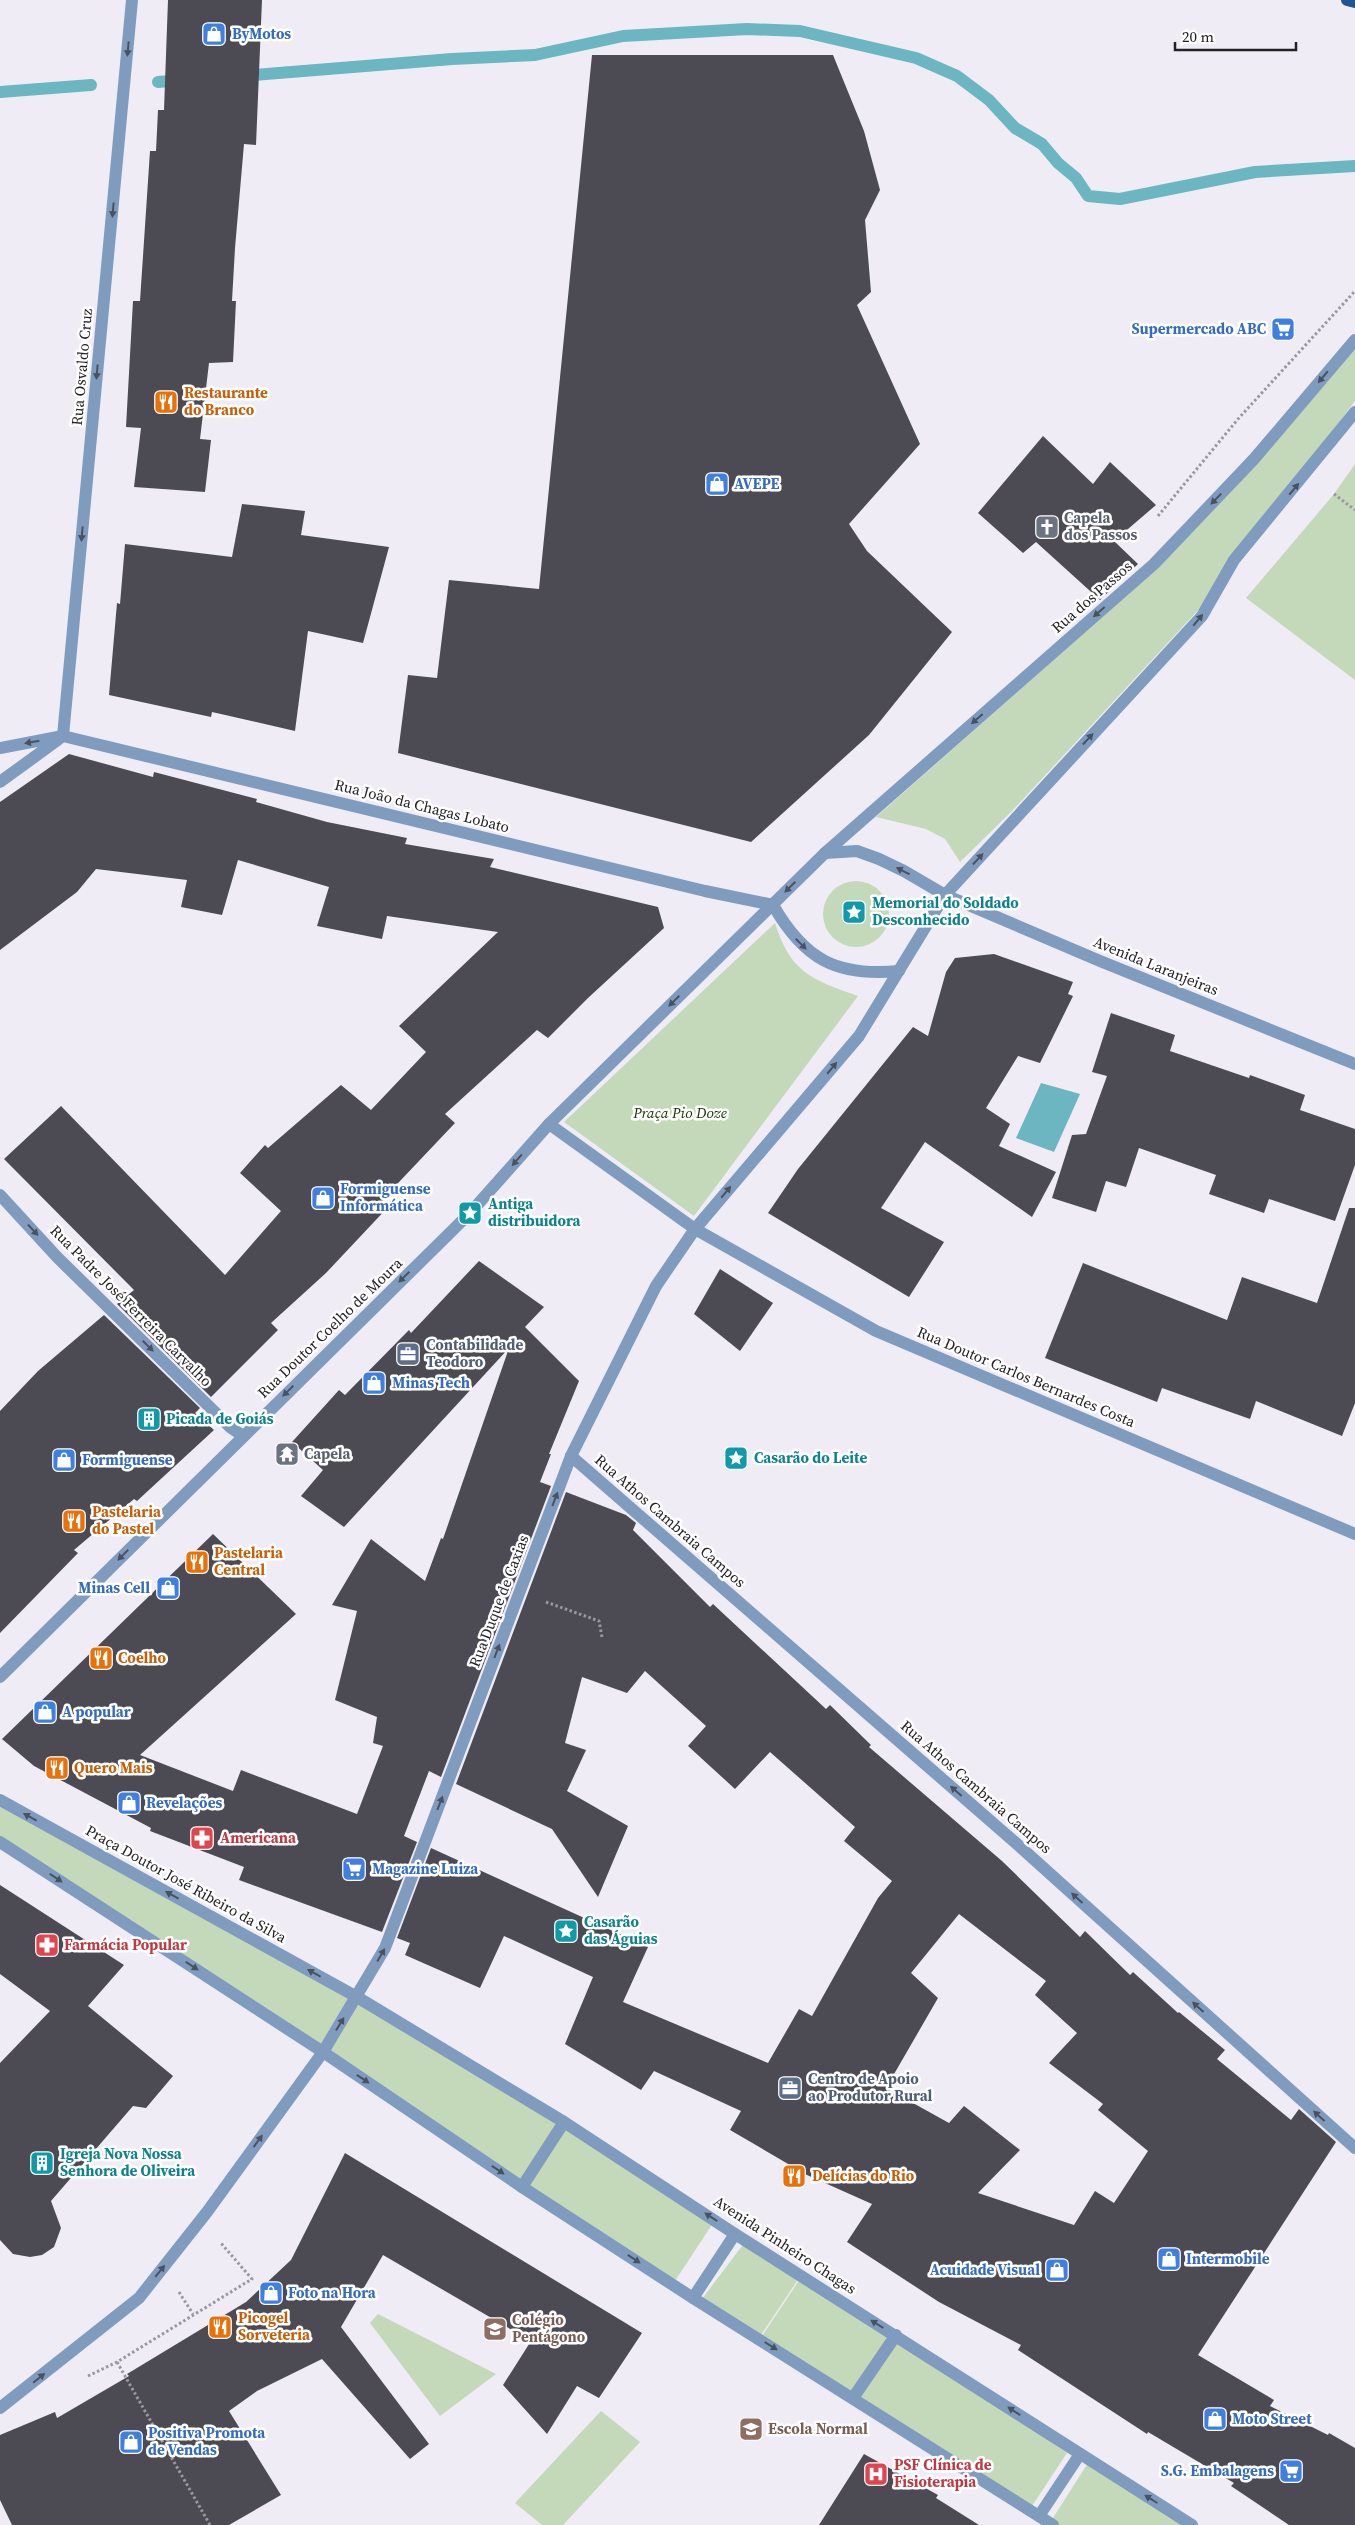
<svg xmlns="http://www.w3.org/2000/svg" width="1355" height="2525" viewBox="0 0 1355 2525" font-family="'Source Serif 4',serif">
<style>
.green{fill:#c3d9b9}
.water{fill:#6cb6c2}
.lines{fill:none;stroke-linecap:round;stroke-linejoin:round}
.stream{stroke:#6cb6c2;stroke-width:12}
.building{fill:#4c4b54;fill-rule:evenodd}
.path{stroke:#9a979e;stroke-width:3;stroke-dasharray:2.5 2.5;stroke-linecap:butt}
.minor{stroke:#7f9cbf;stroke-width:12}
.major{stroke:#1e5592;stroke-width:12}
.oneway{fill:#475263}
.labels{text-anchor:middle;stroke-width:5;stroke-linejoin:round;paint-order:stroke}
.shop-label{font-size:15px;font-weight:bold;fill:#366cbe;stroke:#fff;text-anchor:start}
.street-label{font-size:15px;fill:#222125;stroke:#fff}
.food-label{font-size:15px;font-weight:bold;fill:#c56008;stroke:#fff;text-anchor:start}
.worship-label{font-size:15px;font-weight:bold;fill:#5b616d;stroke:#fff;text-anchor:start}
.culture-label{font-size:15px;font-weight:bold;fill:#0d838f;stroke:#fff;text-anchor:start}
.park-label{font-size:15px;font-style:italic;fill:#153401;stroke:#fff}
.service-label{font-size:15px;font-weight:bold;fill:#4e5e75;stroke:#fff;text-anchor:start}
.health-label{font-size:15px;font-weight:bold;fill:#be3a42;stroke:#fff;text-anchor:start}
.education-label{font-size:15px;font-weight:bold;fill:#785e54;stroke:#fff;text-anchor:start}
</style>
<rect width="100%" height="100%" fill="#f0ecf6"/>
<g class="green">
<polygon points="1355,346 1355,401 1202,606 1012,811 960,862 945,839 926,829 876,817 1162,564"/>
<polygon points="1355,464 1355,680 1246,598 1334,494"/>
<circle cx="856" cy="914" r="33"/>
<path d="M775,923C790,972 812,980 858,996L694,1216L564,1122Z"/>
<polygon points="0,1801 356,1997 323,2051 0,1840"/>
<polygon points="357,1998 715,2220 673,2284 323,2052"/>
<polygon points="745,2242 801,2275 761,2335 702,2299"/>
<polygon points="802,2276 895,2336 853,2396 762,2336"/>
<polygon points="378,2314 496,2374 440,2416 370,2323"/>
<polygon points="896,2337 1067,2453 1030,2509 854,2397"/>
<polygon points="601,2411 640,2442 563,2525 542,2525 515,2503"/>
<polygon points="1088,2463 1188,2525 1057,2525 1051,2521"/>
</g>
<polygon class="water" points="1041,1083 1080,1094 1054,1152 1016,1138"/>
<g class="lines">
<g class="stream">
<polyline points="242,76 452,59 535,55 623,36 747,29 800,31 916,58 957,76 989,100 1015,128 1042,144 1058,163 1076,178 1088,196 1120,199 1255,172 1355,166"/>
<polyline points="158,82 182,80"/>
<polyline points="0,92 91,85"/>
</g>
</g>
<g class="building">
<polygon points="168,0 262,0 256,145 244,144 235,248 232,301 236,301 233,362 209,363 200,439 211,440 205,492 134,487 141,428 126,427 133,301 140,301 150,151 156,151 158,110 164,110"/>
<polygon points="592,55 833,55 864,131 880,190 865,220 871,292 857,305 920,444 849,524 867,551 952,632 869,735 751,842 398,753 408,675 437,678 449,580 539,589"/>
<polygon points="1043,436 1093,484 1110,462 1156,505 1114,541 1138,564 1100,600 1036,542 1023,553 978,513"/>
<polygon points="242,504 305,511 301,535 389,547 363,643 308,631 295,731 212,712 211,717 109,695 117,603 120,604 125,544 232,557"/>
<polygon points="69,754 153,777 154,772 257,799 256,802 327,822 407,838 405,844 494,859 490,867 658,907 664,928 588,998 548,1038 537,1030 445,1114 455,1123 382,1200 389,1206 326,1273 271,1323 278,1330 211,1397 117,1304 134,1290 4,1159 61,1106 225,1275 281,1211 240,1173 265,1145 268,1148 341,1085 371,1110 426,1052 399,1026 498,932 387,916 382,939 317,926 329,887 238,860 222,915 181,907 187,880 96,869 77,892 0,950 0,802"/>
<polygon points="994,954 1073,982 1068,994 1073,996 1040,1063 1018,1056 986,1108 1010,1124 999,1146 1056,1172 1032,1217 925,1142 881,1208 944,1242 909,1297 768,1213 798,1169 913,1027 928,1036 946,972 955,958"/>
<polygon points="1111,1013 1175,1035 1170,1051 1249,1078 1250,1075 1305,1095 1300,1110 1355,1129 1355,1165 1335,1221 1269,1199 1264,1213 1209,1194 1216,1175 1139,1148 1126,1187 1106,1181 1096,1212 1052,1198 1072,1135 1086,1134 1107,1076 1092,1072"/>
<polygon points="1349,1208 1355,1208 1355,1403 1342,1436 1256,1401 1250,1419 1162,1388 1157,1402 1045,1358 1083,1263 1227,1320 1242,1277 1317,1303"/>
<polygon points="479,1261 544,1307 525,1327 579,1381 549,1454 551,1454 540,1482 551,1486 441,1777 429,1771 404,1836 417,1842 382,1932 239,1880 244,1867 150,1831 151,1828 34,1766 2,1739 213,1534 296,1614 140,1755 233,1791 241,1770 357,1814 383,1746 373,1743 377,1717 335,1700 357,1611 332,1605 371,1539 425,1581 441,1538 443,1539 509,1348 344,1527 301,1496 323,1470 292,1442 339,1390 345,1395 409,1330 411,1333"/>
<polygon points="720,1269 773,1303 740,1351 694,1314"/>
<polygon points="104,1315 200,1408 195,1413 214,1430 137,1501 134,1499 74,1550 78,1553 0,1633 0,1411 38,1371"/>
<path d="M566,1492L626,1515L636,1523L633,1530L710,1607L713,1604L826,1709L830,1705L871,1745L869,1747L1002,1861L1080,1937L1085,1931L1130,1975L1133,1972L1178,2013L1179,2012L1225,2050L1217,2059L1291,2120L1299,2109L1336,2142L1198,2355L1274,2400L1270,2406L1328,2435L1329,2433L1355,2448V2525H1289L1231,2486L1234,2483L1148,2432L1147,2434L1018,2350L1021,2345L939,2302L847,2242L872,2204L807,2175L730,2130L741,2111L654,2071L641,2090L565,2044L593,1977L504,1936L480,1988L405,1955L410,1943L397,1938L431,1848L648,1947L623,2002L768,2063L799,2009L812,2016L878,1898L892,1881L844,1841L855,1827L770,1752L735,1789L688,1746L706,1726L645,1671L627,1693L582,1677L565,1743L586,1750L567,1791L628,1826L598,1897L552,1829L456,1784ZM959,1914L1046,1981L1035,1995L1077,2033L1049,2063L1103,2104L1098,2110L1148,2151L1114,2203L1095,2191L1074,2225L978,2193L1020,2150L964,2106L949,2123L886,2088L938,1998L911,1973Z"/>
<polygon points="0,1885 124,1965 88,2006 173,2076 146,2108 133,2106 51,2201 61,2228 54,2247 42,2255 30,2257 13,2254 0,2240 0,2063 50,2011 0,1974"/>
<polygon points="345,2153 642,2333 599,2398 577,2386 547,2434 503,2385 531,2341 383,2255 341,2327 429,2444 410,2459 322,2359 257,2391 229,2411 281,2495 229,2525 12,2525 0,2500 0,2435 55,2412 57,2418 129,2376 127,2374 246,2302 291,2260"/>
<polygon points="864,2454 938,2495 936,2498 979,2525 819,2525"/>
</g>
<g class="lines">
<g class="path">
<polyline points="1334,494 1355,510"/>
<polyline points="1158,516 1238,419 1355,291"/>
<polyline points="546,1602 599,1621 602,1637"/>
<polyline points="179,2292 193,2314"/>
<polyline points="117,2362 210,2525"/>
<polyline points="88,2376 117,2362 252,2279 220,2242"/>
</g>
<g class="minor">
<polyline points="63,736 132,0"/>
<path d="M0,748L63,736L705,891L773,905C804,959 836,977 899,971"/>
<polyline points="0,782 59,739"/>
<polyline points="825,853 857,851 879,859 904,871 945,895 1100,961 1355,1064"/>
<polyline points="549,1124 695,1229 876,1331 1355,1534"/>
<polyline points="0,1195 57,1257 230,1427 243,1436"/>
<polyline points="571,1456 1017,1844 1355,2148"/>
<polyline points="0,1677 470,1213 549,1124 825,853 1154,564 1254,459 1355,340"/>
<polyline points="0,1800 357,1997 564,2122 735,2234 1192,2525"/>
<polyline points="0,1842 323,2052 522,2187 693,2298 1053,2525"/>
<polyline points="522,2187 564,2122"/>
<polyline points="693,2298 735,2234"/>
<polyline points="853,2398 896,2335"/>
<polyline points="0,2408 139,2298 207,2212 323,2052 385,1948 571,1456 656,1286 695,1229 859,1036 945,895 1202,616 1234,560 1355,412"/>
<polyline points="1039,2516 1080,2454"/>
</g>
<polyline class="major" points="1347,0 1355,2"/>
</g>
<defs><path id="oneway-solid" d="M-6-.8H1V-3.2L6.5 0L1 3.2V.8H-6Z" transform="scale(1.25)"/></defs>
<g class="oneway">
<use href="#oneway-solid" transform="translate(128 49) rotate(95)"/>
<use href="#oneway-solid" transform="translate(113 210) rotate(95)"/>
<use href="#oneway-solid" transform="translate(97 372) rotate(95)"/>
<use href="#oneway-solid" transform="translate(1323 377) rotate(130)"/>
<use href="#oneway-solid" transform="translate(1294 489) rotate(-50)"/>
<use href="#oneway-solid" transform="translate(1216 499) rotate(134)"/>
<use href="#oneway-solid" transform="translate(82 534) rotate(95)"/>
<use href="#oneway-solid" transform="translate(1099 612) rotate(139)"/>
<use href="#oneway-solid" transform="translate(1198 620) rotate(-50)"/>
<use href="#oneway-solid" transform="translate(977 719) rotate(139)"/>
<use href="#oneway-solid" transform="translate(1088 739) rotate(-47)"/>
<use href="#oneway-solid" transform="translate(32 742) rotate(170)"/>
<use href="#oneway-solid" transform="translate(978 859) rotate(-47)"/>
<use href="#oneway-solid" transform="translate(903 871) rotate(-153)"/>
<use href="#oneway-solid" transform="translate(790 887) rotate(135)"/>
<use href="#oneway-solid" transform="translate(801 944) rotate(45)"/>
<use href="#oneway-solid" transform="translate(674 1001) rotate(136)"/>
<use href="#oneway-solid" transform="translate(832 1068) rotate(-50)"/>
<use href="#oneway-solid" transform="translate(517 1160) rotate(131)"/>
<use href="#oneway-solid" transform="translate(726 1192) rotate(-50)"/>
<use href="#oneway-solid" transform="translate(33 1230) rotate(47)"/>
<use href="#oneway-solid" transform="translate(404 1277) rotate(136)"/>
<use href="#oneway-solid" transform="translate(148 1346) rotate(45)"/>
<use href="#oneway-solid" transform="translate(288 1391) rotate(136)"/>
<use href="#oneway-solid" transform="translate(555 1499) rotate(-69)"/>
<use href="#oneway-solid" transform="translate(123 1555) rotate(135)"/>
<use href="#oneway-solid" transform="translate(497 1651) rotate(-69)"/>
<use href="#oneway-solid" transform="translate(956 1791) rotate(-139)"/>
<use href="#oneway-solid" transform="translate(440 1803) rotate(-69)"/>
<use href="#oneway-solid" transform="translate(30 1817) rotate(-151)"/>
<use href="#oneway-solid" transform="translate(56 1878) rotate(33)"/>
<use href="#oneway-solid" transform="translate(172 1895) rotate(-151)"/>
<use href="#oneway-solid" transform="translate(1077 1898) rotate(-138)"/>
<use href="#oneway-solid" transform="translate(381 1955) rotate(-60)"/>
<use href="#oneway-solid" transform="translate(192 1966) rotate(33)"/>
<use href="#oneway-solid" transform="translate(314 1973) rotate(-151)"/>
<use href="#oneway-solid" transform="translate(1198 2007) rotate(-138)"/>
<use href="#oneway-solid" transform="translate(340 2024) rotate(-58)"/>
<use href="#oneway-solid" transform="translate(363 2079) rotate(34)"/>
<use href="#oneway-solid" transform="translate(1319 2116) rotate(-138)"/>
<use href="#oneway-solid" transform="translate(258 2141) rotate(-54)"/>
<use href="#oneway-solid" transform="translate(498 2170) rotate(34)"/>
<use href="#oneway-solid" transform="translate(711 2217) rotate(-147)"/>
<use href="#oneway-solid" transform="translate(634 2259) rotate(33)"/>
<use href="#oneway-solid" transform="translate(160 2271) rotate(-51)"/>
<use href="#oneway-solid" transform="translate(877 2324) rotate(-148)"/>
<use href="#oneway-solid" transform="translate(771 2346) rotate(32)"/>
<use href="#oneway-solid" transform="translate(39 2378) rotate(-39)"/>
<use href="#oneway-solid" transform="translate(1014 2411) rotate(-147)"/>
<use href="#oneway-solid" transform="translate(1151 2499) rotate(-148)"/>
</g>
<defs>
<g id="shop-square" transform="scale(1.25)"><rect x="-9" y="-9" width="18" height="18" rx="4" fill="#3f7fe0" stroke="#fff"/><path d="M-5-2.5h2.3a2.7 3.5 0 0 1 5.4 0H5L5.5 6h-11ZM-1.5-2.5h3a1.5 2.3 0 0 0-3 0Z" fill="#fff"/></g>
<g id="supermarket-square" transform="scale(1.25)"><rect x="-9" y="-9" width="18" height="18" rx="4" fill="#3f7fe0" stroke="#fff"/><path d="M-6-5.5h2.5l.6 2H6L4.5 2H-2.5L-4.4-4H-6ZM-1.5 3.2a1.3 1.3 0 1 0 .1 0ZM3 3.2a1.3 1.3 0 1 0 .1 0Z" fill="#fff"/></g>
<g id="restaurant-square" transform="scale(1.25)"><rect x="-9" y="-9" width="18" height="18" rx="4" fill="#e8710a" stroke="#fff"/><path d="M-5-6h1v4h1v-4h1v4h1v-4h1v5L-1.5 .5V6h-2V.5L-5-1ZM5-6V6H3V1.5H1.5Q1.5-4 5-6Z" fill="#fff"/></g>
<g id="church-square" transform="scale(1.25)"><rect x="-9" y="-9" width="18" height="18" rx="4" fill="#6b7280" stroke="#fff"/><path d="M-1.2-6h2.4v3.5h3.3v2.4h-3.3V6h-2.4V-.1h-3.3v-2.4h3.3Z" fill="#fff"/></g>
<g id="sight-square" transform="scale(1.25)"><rect x="-9" y="-9" width="18" height="18" rx="4" fill="#0f9aa8" stroke="#fff"/><path d="M0-6L1.8-2.2L6-1.7L2.9 1.2L3.7 5.4L0 3.3L-3.7 5.4L-2.9 1.2L-6-1.7L-1.8-2.2Z" fill="#fff"/></g>
<g id="office-square" transform="scale(1.25)"><rect x="-9" y="-9" width="18" height="18" rx="4" fill="#5c6f8a" stroke="#fff"/><path d="M-6-3h4V-5.5h4V-3h4V5H-6ZM-1-4.5V-3h2v-1.5ZM-6 0V1H6V0Z" fill="#fff"/></g>
<g id="building-square" transform="scale(1.25)"><rect x="-9" y="-9" width="18" height="18" rx="4" fill="#0f9aa8" stroke="#fff"/><path d="M-4-6H4V6H1V3H-1V6H-4ZM-2.5-4.3h1.7v1.8h-1.7ZM.8-4.3h1.7v1.8H.8ZM-2.5-1h1.7V.8h-1.7ZM.8-1h1.7V.8H.8Z" fill="#fff"/></g>
<g id="temple-square" transform="scale(1.25)"><rect x="-9" y="-9" width="18" height="18" rx="4" fill="#6b7280" stroke="#fff"/><path d="M0-6L5-2H3V0L6.5 2.5H4V6H1.5V3h-3V6H-4V2.5H-6.5L-3 0V-2H-5Z" fill="#fff"/></g>
<g id="pharmacy-square" transform="scale(1.25)"><rect x="-9" y="-9" width="18" height="18" rx="4" fill="#e0444e" stroke="#fff"/><path d="M-2-6h4v4h4v4h-4v4h-4v-4h-4v-4h4Z" fill="#fff"/></g>
<g id="school-square" transform="scale(1.25)"><rect x="-9" y="-9" width="18" height="18" rx="4" fill="#8d6e63" stroke="#fff"/><path d="M0-5L7-2L0 1L-7-2ZM-4 1L0 2.5L4 1V4Q0 6-4 4Z" fill="#fff"/></g>
<g id="hospital-square" transform="scale(1.25)"><rect x="-9" y="-9" width="18" height="18" rx="4" fill="#e0444e" stroke="#fff"/><path d="M-5-5h3v3.5h4V-5h3V5h-3V1.5h-4V5h-3Z" fill="#fff"/></g>
</defs>
<g fill-rule="evenodd">
<use href="#shop-square" x="214" y="34"/>
<use href="#supermarket-square" x="1283" y="329"/>
<use href="#restaurant-square" x="166" y="402"/>
<use href="#shop-square" x="717" y="484"/>
<use href="#church-square" x="1047" y="527"/>
<use href="#sight-square" x="854" y="912"/>
<use href="#shop-square" x="323" y="1198"/>
<use href="#sight-square" x="470" y="1213"/>
<use href="#office-square" x="408" y="1354"/>
<use href="#shop-square" x="374" y="1383"/>
<use href="#building-square" x="149" y="1419"/>
<use href="#temple-square" x="287" y="1454"/>
<use href="#sight-square" x="736" y="1458"/>
<use href="#shop-square" x="64" y="1460"/>
<use href="#restaurant-square" x="74" y="1521"/>
<use href="#restaurant-square" x="197" y="1562"/>
<use href="#shop-square" x="168" y="1588"/>
<use href="#restaurant-square" x="101" y="1658"/>
<use href="#shop-square" x="45" y="1712"/>
<use href="#restaurant-square" x="57" y="1768"/>
<use href="#shop-square" x="129" y="1803"/>
<use href="#pharmacy-square" x="202" y="1838"/>
<use href="#supermarket-square" x="354" y="1869"/>
<use href="#sight-square" x="566" y="1931"/>
<use href="#pharmacy-square" x="47" y="1945"/>
<use href="#office-square" x="790" y="2088"/>
<use href="#building-square" x="42" y="2163"/>
<use href="#restaurant-square" x="794" y="2176"/>
<use href="#shop-square" x="1169" y="2259"/>
<use href="#shop-square" x="1057" y="2270"/>
<use href="#shop-square" x="271" y="2293"/>
<use href="#restaurant-square" x="220" y="2327"/>
<use href="#school-square" x="495" y="2329"/>
<use href="#shop-square" x="1215" y="2419"/>
<use href="#school-square" x="751" y="2429"/>
<use href="#shop-square" x="131" y="2442"/>
<use href="#supermarket-square" x="1291" y="2471"/>
<use href="#hospital-square" x="876" y="2474"/>
</g>
<g class="labels">
<g class="shop-label">
<text x="232" y="39">ByMotos</text>
<text x="1266" y="334" text-anchor="end">Supermercado ABC</text>
<text x="734" y="489">AVEPE</text>
<text x="340" y="1194">Formiguense<tspan x="340" dy="17">Informática</tspan></text>
<text x="392" y="1388">Minas Tech</text>
<text x="82" y="1465">Formiguense</text>
<text x="150" y="1593" text-anchor="end">Minas Cell</text>
<text x="62" y="1717">A popular</text>
<text x="146" y="1808">Revelações</text>
<text x="372" y="1874">Magazine Luiza</text>
<text x="1186" y="2264">Intermobile</text>
<text x="1040" y="2275" text-anchor="end">Acuidade Visual</text>
<text x="288" y="2298">Foto na Hora</text>
<text x="1232" y="2424">Moto Street</text>
<text x="148" y="2438">Positiva Promota<tspan x="148" dy="17">de Vendas</tspan></text>
<text x="1274" y="2476" text-anchor="end">S.G. Embalagens</text>
</g>
<g class="street-label">
<text transform="translate(82 367) rotate(-85)" y="5">Rua Osvaldo Cruz</text>
<text transform="translate(1092 597) rotate(-41)" y="5">Rua dos Passos</text>
<text transform="translate(422 806) rotate(14)" y="5">Rua João da Chagas Lobato</text>
<text transform="translate(1156 966) rotate(22)" y="5">Avenida Laranjeiras</text>
<text transform="translate(131 1306) rotate(45)" y="5">Rua Padre José Ferreira Carvalho</text>
<text transform="translate(330 1328) rotate(-44)" y="5">Rua Doutor Coelho de Moura</text>
<text transform="translate(1026 1377) rotate(23)" y="5">Rua Doutor Carlos Bernardes Costa</text>
<text transform="translate(670 1521) rotate(41)" y="5">Rua Athos Cambraia Campos</text>
<text transform="translate(499 1601) rotate(-69)" y="5">Rua Duque de Caxias</text>
<text transform="translate(976 1787) rotate(41)" y="5">Rua Athos Cambraia Campos</text>
<text transform="translate(186 1884) rotate(29)" y="5">Praça Doutor José Ribeiro da Silva</text>
<text transform="translate(785 2245) rotate(33)" y="5">Avenida Pinheiro Chagas</text>
</g>
<g class="food-label">
<text x="184" y="398">Restaurante<tspan x="184" dy="17">do Branco</tspan></text>
<text x="92" y="1517">Pastelaria<tspan x="92" dy="17">do Pastel</tspan></text>
<text x="214" y="1558">Pastelaria<tspan x="214" dy="17">Central</tspan></text>
<text x="118" y="1663">Coelho</text>
<text x="74" y="1773">Quero Mais</text>
<text x="812" y="2181">Delícias do Rio</text>
<text x="238" y="2323">Picogel<tspan x="238" dy="17">Sorveteria</tspan></text>
</g>
<g class="worship-label">
<text x="1064" y="523">Capela<tspan x="1064" dy="17">dos Passos</tspan></text>
<text x="304" y="1459">Capela</text>
</g>
<g class="culture-label">
<text x="872" y="908">Memorial do Soldado<tspan x="872" dy="17">Desconhecido</tspan></text>
<text x="488" y="1209">Antiga<tspan x="488" dy="17">distribuidora</tspan></text>
<text x="166" y="1424">Picada de Goiás</text>
<text x="754" y="1463">Casarão do Leite</text>
<text x="584" y="1927">Casarão<tspan x="584" dy="17">das Águias</tspan></text>
<text x="60" y="2159">Igreja Nova Nossa<tspan x="60" dy="17">Senhora de Oliveira</tspan></text>
</g>
<g class="park-label">
<text x="680" y="1118">Praça Pio Doze</text>
</g>
<g class="service-label">
<text x="426" y="1350">Contabilidade<tspan x="426" dy="17">Teodoro</tspan></text>
<text x="808" y="2084">Centro de Apoio<tspan x="808" dy="17">ao Produtor Rural</tspan></text>
</g>
<g class="health-label">
<text x="220" y="1843">Americana</text>
<text x="64" y="1950">Farmácia Popular</text>
<text x="894" y="2470">PSF Clínica de<tspan x="894" dy="17">Fisioterapia</tspan></text>
</g>
<g class="education-label">
<text x="512" y="2325">Colégio<tspan x="512" dy="17">Pentágono</tspan></text>
<text x="768" y="2434">Escola Normal</text>
</g>
</g>
<path d="M1175 42v8h121v-8" fill="none" stroke="#222125" stroke-width="2.5"/>
<text x="1182" y="42" font-size="15" fill="#222125" stroke="#ffffff" stroke-width="4" paint-order="stroke">20 m</text>
</svg>
